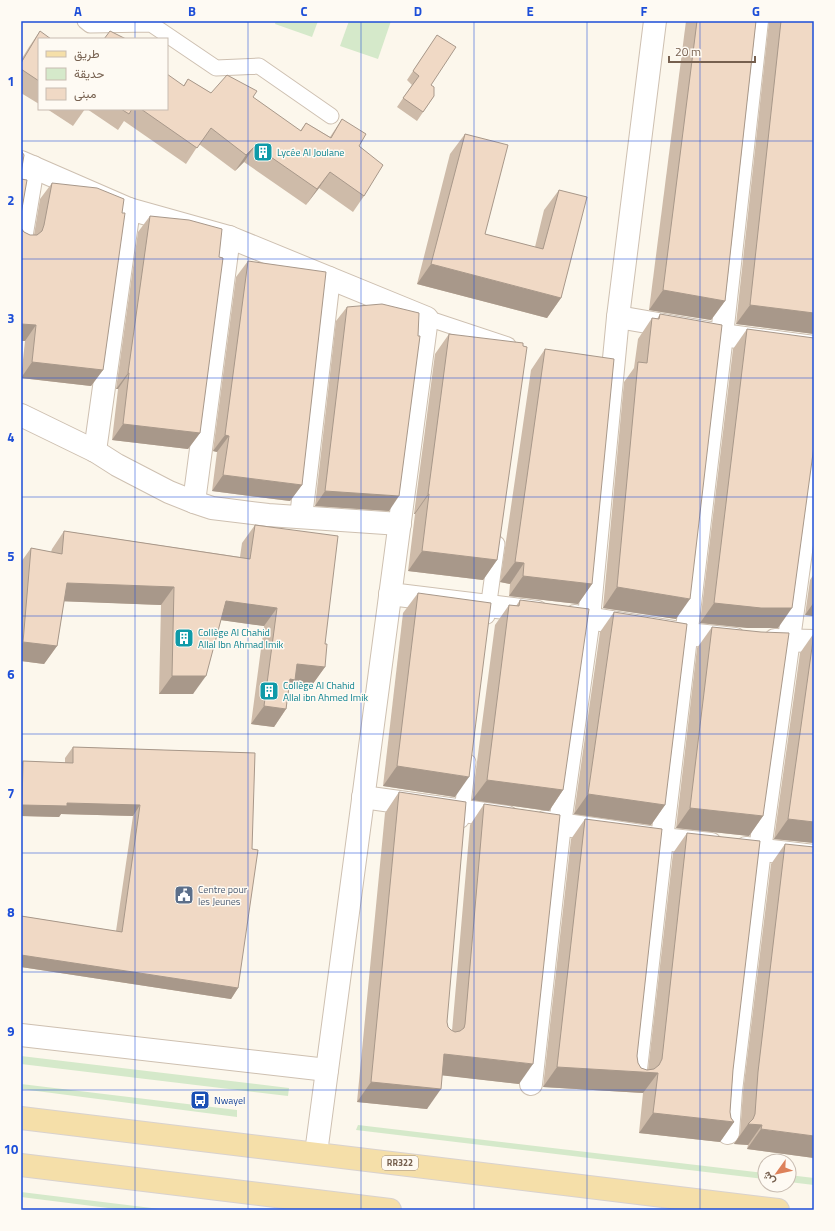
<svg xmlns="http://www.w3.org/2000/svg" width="835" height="1231" viewBox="0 0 835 1231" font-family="'Titillium Web',Vazirmatn,sans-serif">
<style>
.green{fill:#d5e9ca}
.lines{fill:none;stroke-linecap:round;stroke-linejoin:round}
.service-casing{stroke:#cec0b1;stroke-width:17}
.pedestrian-casing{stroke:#cec0b1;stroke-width:24}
.minor-casing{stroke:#cec0b1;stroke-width:24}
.primary-casing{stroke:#d9d2ce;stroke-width:24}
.service{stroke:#fff;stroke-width:15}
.pedestrian{stroke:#fff;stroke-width:22}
.minor{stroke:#fff;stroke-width:22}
.primary{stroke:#f5dfa9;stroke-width:22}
.wall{fill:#cebba9}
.shaded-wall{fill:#a8988a}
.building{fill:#f0d9c5;stroke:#a8988a}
.grid{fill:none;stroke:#1d4ed8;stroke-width:1;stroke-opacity:0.55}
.labels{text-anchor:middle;stroke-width:3;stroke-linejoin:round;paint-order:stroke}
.shield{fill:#fefaf3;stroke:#9f8e80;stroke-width:1}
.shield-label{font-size:9px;font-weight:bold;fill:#76604f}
.culture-label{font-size:10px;fill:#0d838f;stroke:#fefaf3;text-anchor:start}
.service-label{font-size:10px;fill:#4e5e75;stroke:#fefaf3;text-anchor:start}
.transit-label{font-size:10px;fill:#164399;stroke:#fefaf3;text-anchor:start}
.neatline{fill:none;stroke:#1d4ed8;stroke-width:1.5}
.grid-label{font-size:13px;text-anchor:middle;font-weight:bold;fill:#1d4ed8}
</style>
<rect width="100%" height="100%" fill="#fcf7ec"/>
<g class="green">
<polygon points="276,21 318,21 312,37 275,24"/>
<polygon points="349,21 391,21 378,59 340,46"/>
<polygon points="21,1056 289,1088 288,1096 21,1064"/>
<polygon points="21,1084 237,1110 237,1117 21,1089"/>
<polygon points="358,1125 765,1173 765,1179 356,1130"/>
<polygon points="789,1175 814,1178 814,1185 789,1182"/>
<polygon points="21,1192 168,1210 124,1210 21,1197"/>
</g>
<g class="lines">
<g class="service-casing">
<g id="service">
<polyline points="85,21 90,25 151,24 216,68 259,66 331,116"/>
<polyline points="427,318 508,345"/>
<polyline points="487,616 497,544"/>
<polyline points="461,820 468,762"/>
</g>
</g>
<g class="pedestrian-casing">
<polyline id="pedestrian" points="635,1078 662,839 722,335 757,21"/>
</g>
<g class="minor-casing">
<g id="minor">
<polyline points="21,162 129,209 229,237 427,318 316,1153"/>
<polyline points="21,239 33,167"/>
<polyline points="618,317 722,335 814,347"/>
<polyline points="21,415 95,451 117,465 169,492 194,502 212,508 268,515 400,524"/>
<polyline points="95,451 129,209"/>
<polyline points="194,502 229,237"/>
<polyline points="301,517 329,278"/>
<polyline points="390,594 537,612"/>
<polyline points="575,616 687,634 735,639"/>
<polyline points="775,640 814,641"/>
<polyline points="363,797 507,817"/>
<polyline points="545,822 662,839 711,844"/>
<polyline points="746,848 814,856"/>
<polyline points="21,1035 327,1070"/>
<polyline points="531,1084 560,824 589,618 618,317 655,21"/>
<polyline points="728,1133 731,1091 760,850 814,457"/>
</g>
</g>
<g class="primary-casing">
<g id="primary">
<polyline points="21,1118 778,1210"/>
<polyline points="21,1165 390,1210"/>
</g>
</g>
<use href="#service" class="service"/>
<use href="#pedestrian" class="pedestrian"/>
<use href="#minor" class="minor"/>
<use href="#primary" class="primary"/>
</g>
<g class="wall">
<polygon points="686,21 756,21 725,301 711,320 649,310"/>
<polygon points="769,21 814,21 814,334 736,324"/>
<polygon points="40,31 39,39 39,104 21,93 21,60 29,47"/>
<polygon points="431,44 431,85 434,96 417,121 397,107 412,85 407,80"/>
<polygon points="188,79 211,93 253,97 300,131 306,123 330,137 342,119 359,146 364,196 353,212 319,188 306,205 244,162 235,171 199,144 186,164 124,121 118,130 87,109 167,109"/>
<polygon points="47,109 85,109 73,126"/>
<polygon points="465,134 485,234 535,247 544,210 559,190 561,298 547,318 417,284 450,154"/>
<polygon points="52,183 103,370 91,386 21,378 25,341 21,341 21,228 24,232 30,235 34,235 40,199"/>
<polygon points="150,216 200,433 188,449 112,440 118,389 116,389 138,232"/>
<polygon points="248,261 302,485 290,501 212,491 217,452 213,451 236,277"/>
<polygon points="347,307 418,336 389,511 315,506 336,321"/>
<polygon points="660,314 676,619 603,608 624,382 634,368 638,339 652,318 657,319"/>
<polygon points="747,329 778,628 748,628 700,623 733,349"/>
<polygon points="449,334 497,560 483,580 408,571 415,514 414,514 435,354"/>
<polygon points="545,349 592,584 578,604 509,596 510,584 500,582 531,370"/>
<polygon points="255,525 325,644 325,667 312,685 293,683 289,690 286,709 274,727 251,724 264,626 221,620 193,694 159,694 161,605 64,601 57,646 44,664 21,661 21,562 31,548 51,552 52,549 64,531 240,557 242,543"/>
<polygon points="814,574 814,616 805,615 810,580"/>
<polygon points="418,593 455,797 383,786 403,613"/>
<polygon points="520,600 563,790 549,811 472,800 495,625 509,605 516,606"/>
<polygon points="614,612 665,805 651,825 574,814 600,632"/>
<polygon points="712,627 763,816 749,836 676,828 697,648"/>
<polygon points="814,633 814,843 774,839 800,653"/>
<polygon points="73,747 255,753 238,988 231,999 21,967 21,916 116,931 133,816 61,814 59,817 21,816 21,764 23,761 65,763 65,758"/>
<polygon points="399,792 448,1027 452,1031 470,825 484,804 519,1084 442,1075 427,1109 357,1102 385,813"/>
<polygon points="585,819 638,1063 641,1068 647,1070 648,1070 673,853 687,833 733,1070 730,1112 731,1118 734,1122 720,1142 639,1133 643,1093 543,1087 571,839"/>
<polygon points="785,844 814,1158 747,1149 748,1145 734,1144 740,1134 743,1092 771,864"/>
</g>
<g class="shaded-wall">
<polygon points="255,146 244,162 235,171 246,155"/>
<polygon points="330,172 319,188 306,205 317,189"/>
<polygon points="431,264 561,298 547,318 417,284"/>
<polygon points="663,290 725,301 711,320 649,310"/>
<polygon points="750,305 814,313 814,334 736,324"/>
<polygon points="21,324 36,325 25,341 21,341"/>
<polygon points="32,362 103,370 91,386 21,378"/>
<polygon points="128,373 129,373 118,389 116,389"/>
<polygon points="123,424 200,433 188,449 112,440"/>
<polygon points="225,435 229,436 217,452 213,451"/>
<polygon points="223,475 302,485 290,501 212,491"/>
<polygon points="325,491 399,496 389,511 315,506"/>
<polygon points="428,494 429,494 415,514 414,514"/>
<polygon points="422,551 497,560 483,580 408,571"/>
<polygon points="515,562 524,563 510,584 500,582"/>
<polygon points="523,576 592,584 578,604 509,596"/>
<polygon points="67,583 174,587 161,605 55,601"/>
<polygon points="617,587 690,599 676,619 603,608"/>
<polygon points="226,601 277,608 264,626 213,619"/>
<polygon points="814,602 814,616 805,615"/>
<polygon points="714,603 792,608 778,628 748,628 700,623"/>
<polygon points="23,642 57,646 44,664 21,661 21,645"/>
<polygon points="297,664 325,667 312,685 293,683 283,698 277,697"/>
<polygon points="172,676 206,676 193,694 159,694"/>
<polygon points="264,706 286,709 274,727 251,724"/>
<polygon points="397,766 469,777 455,797 383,786"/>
<polygon points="487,780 563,790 549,811 472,800"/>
<polygon points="588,794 665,805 651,825 574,814"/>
<polygon points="67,803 140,805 133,816 61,814 59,817 21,816 21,805 22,805"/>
<polygon points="690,808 763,816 749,836 676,828"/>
<polygon points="788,819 814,822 814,843 774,839"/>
<polygon points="21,955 238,988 231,999 21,967"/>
<polygon points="444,1054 533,1064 519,1084 430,1074"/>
<polygon points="557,1067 658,1073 643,1093 543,1087"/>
<polygon points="371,1082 441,1089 427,1109 357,1102"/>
<polygon points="653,1113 734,1122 720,1142 639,1133"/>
<polygon points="748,1124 762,1125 748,1145 734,1144"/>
<polygon points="761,1129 814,1136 814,1158 747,1149"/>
</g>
<g class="building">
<polygon points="697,21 756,21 725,301 663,290"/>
<polygon points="781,21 814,21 814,313 750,305"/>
<polygon points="40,31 51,39 39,39 39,81 21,69 21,63"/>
<polygon points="110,31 126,39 104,39"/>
<polygon points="437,35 456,47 431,85 434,87 434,96 423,112 403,98 419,76 413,71"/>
<polygon points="167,74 184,86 188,79 211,93 227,75 257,91 253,97 301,131 306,123 331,138 342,119 366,134 359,146 383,165 364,196 330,172 317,189 255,146 246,155 211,128 197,148 141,109 167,109"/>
<polygon points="121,109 132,109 129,114"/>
<polygon points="465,134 508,145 485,234 543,249 559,190 587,197 561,298 431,264"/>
<polygon points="21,150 24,155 21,173"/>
<polygon points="21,179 27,180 21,214"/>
<polygon points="52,183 97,188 124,199 122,213 125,213 103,370 32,362 36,325 21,324 21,228 24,232 30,235 37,235 42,231 44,225"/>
<polygon points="150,216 189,220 222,229 219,257 223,258 200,433 123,424 129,373 128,373"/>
<polygon points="248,261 326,272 302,485 223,475 229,436 225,435"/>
<polygon points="382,304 419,313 418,336 420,336 399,496 325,491 347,307"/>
<polygon points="660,314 722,325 690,599 617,587 638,362 647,363 652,318 659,319"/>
<polygon points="747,329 814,338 814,446 792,608 761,608 714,603"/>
<polygon points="449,334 523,343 523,346 527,347 497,560 422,551 429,494 428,494"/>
<polygon points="545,349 614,359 592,584 523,576 524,563 515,562"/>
<polygon points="255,525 338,536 325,644 327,644 325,667 297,664 295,680 290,679 286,709 264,706 277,608 226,601 206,676 172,676 174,587 67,583 57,646 23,642 31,548 62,554 64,531 250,559"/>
<polygon points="418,593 491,603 469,777 397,766"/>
<polygon points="520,600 589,609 563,790 487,780 509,605 519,606"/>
<polygon points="614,612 687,624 665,805 588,794"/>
<polygon points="712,627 761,632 789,633 763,816 690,808"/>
<polygon points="814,633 814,822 788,819"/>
<polygon points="73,747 255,753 252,849 258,850 238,988 21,955 21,916 122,932 140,805 67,803 67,806 22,805 23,761 73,763"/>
<polygon points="399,792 466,802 447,1022 448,1027 451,1030 455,1032 460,1031 464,1028 465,1024 484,804 560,815 533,1064 444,1054 441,1089 371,1082"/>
<polygon points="585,819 662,829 637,1056 638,1063 641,1068 647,1070 654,1069 659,1065 662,1059 687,833 760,841 733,1070 730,1112 731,1118 734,1122 653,1113 658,1073 557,1067"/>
<polygon points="785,844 814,847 814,1136 761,1129 762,1125 748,1124 753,1119 755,1114 758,1072"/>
</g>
<path class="grid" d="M135,21V39M248,21V1210M361,21V1210M474,21V1210M587,21V1210M700,21V1210M135,109V1210M21,141H814M21,259H814M21,378H814M21,497H814M21,616H814M21,734H814M21,853H814M21,972H814M21,1090H814"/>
<defs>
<g id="building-square" transform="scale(1)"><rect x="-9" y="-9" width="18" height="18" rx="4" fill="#0f9aa8" stroke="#fefaf3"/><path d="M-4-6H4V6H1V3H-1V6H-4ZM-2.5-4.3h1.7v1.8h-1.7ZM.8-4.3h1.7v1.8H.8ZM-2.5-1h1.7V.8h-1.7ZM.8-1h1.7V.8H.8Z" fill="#fff"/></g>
<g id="civic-square" transform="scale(1)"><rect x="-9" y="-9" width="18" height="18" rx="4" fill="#5c6f8a" stroke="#fefaf3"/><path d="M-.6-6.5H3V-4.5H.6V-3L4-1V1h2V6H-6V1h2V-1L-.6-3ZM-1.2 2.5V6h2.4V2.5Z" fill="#fff"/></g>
<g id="bus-square" transform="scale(1)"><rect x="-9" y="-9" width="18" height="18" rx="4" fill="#1a4fb4" stroke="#fefaf3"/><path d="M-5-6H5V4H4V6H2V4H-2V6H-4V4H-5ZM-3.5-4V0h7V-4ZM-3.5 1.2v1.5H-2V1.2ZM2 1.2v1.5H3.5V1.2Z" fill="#fff"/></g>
</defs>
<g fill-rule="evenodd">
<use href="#building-square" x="263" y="152"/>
<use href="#building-square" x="184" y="638"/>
<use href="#building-square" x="269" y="691"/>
<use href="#civic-square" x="184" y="895"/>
<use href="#bus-square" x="200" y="1100"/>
</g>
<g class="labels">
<rect class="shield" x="382" y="1156" width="36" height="14" rx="3"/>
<g class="shield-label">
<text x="400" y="1166">RR322</text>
</g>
<g class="culture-label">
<text x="277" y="156">Lycée Al Joulane</text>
<text x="198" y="636">Collège Al Chahid<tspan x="198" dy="12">Allal Ibn Ahmad Imik</tspan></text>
<text x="283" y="689">Collège Al Chahid<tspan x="283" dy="12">Allal ibn Ahmed Imik</tspan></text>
</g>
<g class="service-label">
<text x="198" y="893">Centre pour<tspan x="198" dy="12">les Jeunes</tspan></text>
</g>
<g class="transit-label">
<text x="214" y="1104">Nwayel</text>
</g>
</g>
<rect width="835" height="1231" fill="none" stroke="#fefaf3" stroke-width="44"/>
<rect x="38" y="38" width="130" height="72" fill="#fefaf3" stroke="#c8bcb1"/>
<rect x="46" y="51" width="20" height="6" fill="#f5dfa9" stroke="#c8bcb1"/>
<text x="74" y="58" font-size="12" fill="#76604f">طريق</text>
<rect x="46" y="68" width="20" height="12" fill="#d5e9ca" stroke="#c8bcb1"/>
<text x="74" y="78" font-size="12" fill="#76604f">حديقة</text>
<rect x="46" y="88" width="20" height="12" fill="#f0d9c5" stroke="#c8bcb1"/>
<text x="74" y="98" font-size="12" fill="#76604f">مبنى</text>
<g transform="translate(777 1173) rotate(237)"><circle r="19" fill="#fefaf3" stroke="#c8bcb1"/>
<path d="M0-3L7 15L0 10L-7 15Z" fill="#dd815a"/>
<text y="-6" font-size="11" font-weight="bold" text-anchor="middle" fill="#76604f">ش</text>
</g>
<path d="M669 56v6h86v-6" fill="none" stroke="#76604f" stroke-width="2"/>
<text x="675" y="56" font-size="12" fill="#76604f" stroke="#fefaf3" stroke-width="3" paint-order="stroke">20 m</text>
<rect x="22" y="22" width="791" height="1187" class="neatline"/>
<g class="grid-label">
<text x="78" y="16">A</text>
<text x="192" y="16">B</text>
<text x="304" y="16">C</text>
<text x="418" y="16">D</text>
<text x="530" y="16">E</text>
<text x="644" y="16">F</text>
<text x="756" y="16">G</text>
<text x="11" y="86">1</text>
<text x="11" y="205">2</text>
<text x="11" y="323">3</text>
<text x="11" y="442">4</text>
<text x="11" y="561">5</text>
<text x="11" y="679">6</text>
<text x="11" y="798">7</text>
<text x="11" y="917">8</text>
<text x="11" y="1036">9</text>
<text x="11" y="1154">10</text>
</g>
</svg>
